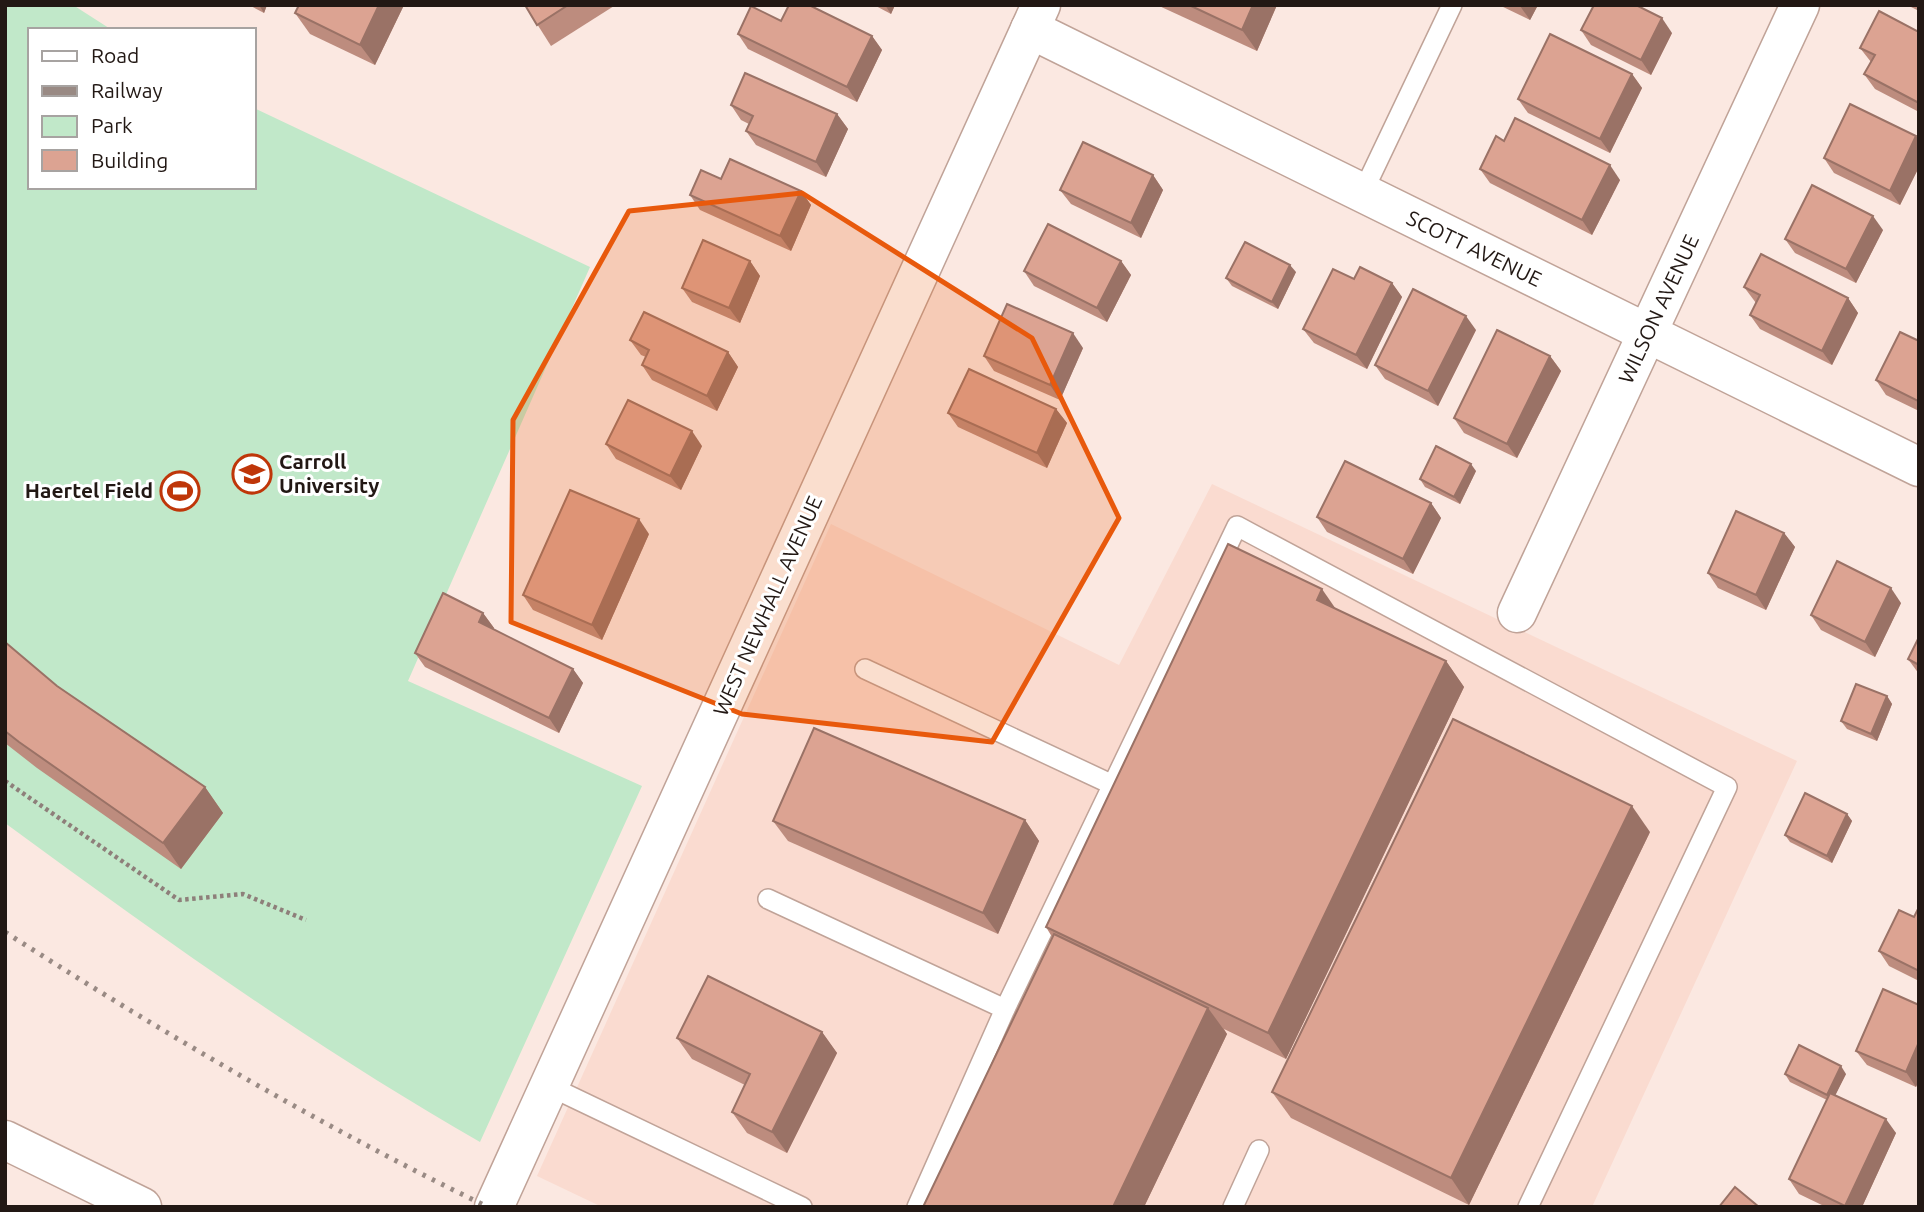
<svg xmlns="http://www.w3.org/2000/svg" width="1924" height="1212" viewBox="0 0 1924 1212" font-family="Ubuntu,sans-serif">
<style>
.built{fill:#fadbd0}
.green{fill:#c1e8c9}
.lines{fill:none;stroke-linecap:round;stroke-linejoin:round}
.service-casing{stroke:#c0a398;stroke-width:22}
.minor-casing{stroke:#c0a398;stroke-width:41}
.tertiary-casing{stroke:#c0a398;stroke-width:41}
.path{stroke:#8e7f7a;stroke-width:4.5;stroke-dasharray:3.5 3.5;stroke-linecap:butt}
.service{stroke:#fff;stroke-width:19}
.minor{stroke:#fff;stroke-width:38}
.tertiary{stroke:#fff;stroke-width:38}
.rail{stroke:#998a84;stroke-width:5;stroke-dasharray:3.5 7;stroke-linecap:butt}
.wall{fill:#bd8c7e}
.shaded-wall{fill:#9a7266}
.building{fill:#dca392;stroke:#9a7266;stroke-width:2}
.marked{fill:#e8590c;fill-opacity:0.2;stroke:#e8590c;stroke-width:5;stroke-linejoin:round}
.labels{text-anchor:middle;stroke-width:6;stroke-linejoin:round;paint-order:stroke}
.street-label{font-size:21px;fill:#221814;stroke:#fff}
.poi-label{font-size:21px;font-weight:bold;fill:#221814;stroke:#fff;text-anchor:start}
</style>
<rect width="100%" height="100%" fill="#fbe8e1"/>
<polygon class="built" points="1212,484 1797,761 1592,1207 602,1207 537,1176 831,524 1119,665"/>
<path class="green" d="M5,5H73L112,30H30V187H254V108L590,267L408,681L642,786L480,1142C314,1047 159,936 5,823Z"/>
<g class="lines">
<g class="service-casing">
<g id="service">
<polyline points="1362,194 1452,5"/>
<polyline points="865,669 1113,785"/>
<polyline points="768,899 1005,1009 917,1207"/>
<polyline points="1005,1009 1237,526 1727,787 1528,1207"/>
<polyline points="549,1086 802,1207"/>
<polyline points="1233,1207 1259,1150"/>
</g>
</g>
<g class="minor-casing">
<g id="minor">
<polyline points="1030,29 1919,467"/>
<polyline points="1517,613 1800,5"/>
<polyline points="494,1207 1041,5"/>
</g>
</g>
<g class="tertiary-casing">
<polyline id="tertiary" points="5,1140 142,1207"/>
</g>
<polyline class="path" points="5,781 179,900 243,894 306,920"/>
<use href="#service" class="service"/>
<use href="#minor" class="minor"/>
<use href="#tertiary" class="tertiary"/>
<path class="rail" d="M5,932C161,1032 321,1126 488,1207"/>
</g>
<g class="wall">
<polygon points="249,5 267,5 264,13"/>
<polygon points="299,5 404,5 375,65 310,34 295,13"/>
<polygon points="525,5 613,5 614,6 551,46"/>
<polygon points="874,5 895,5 891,14"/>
<polygon points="1157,5 1277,5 1257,51"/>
<polygon points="1499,5 1538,5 1530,20"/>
<polygon points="1907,5 1919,5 1919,11"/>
<polygon points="781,21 872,36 882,50 857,102 748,49 738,34"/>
<polygon points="1581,30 1672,33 1651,75 1591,45"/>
<polygon points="1919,32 1919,112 1875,89 1864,74 1871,62 1860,48"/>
<polygon points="1632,74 1642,88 1610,153 1528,113 1518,99"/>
<polygon points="731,105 837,114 848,129 826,177 756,145 746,131 749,124 741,120"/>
<polygon points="1916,136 1919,140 1919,167 1900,205 1834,173 1824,158"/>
<polygon points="1504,141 1620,180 1592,235 1490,183 1480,169"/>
<polygon points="1153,175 1163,190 1141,238 1071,204 1060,190"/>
<polygon points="721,179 801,191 811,205 791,251 700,210 690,195"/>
<polygon points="1883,230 1856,283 1795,253 1785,239"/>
<polygon points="750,261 760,276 740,323 692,302 682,288"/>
<polygon points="1121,261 1131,275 1107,322 1034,286 1024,271"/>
<polygon points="1296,272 1278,309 1232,286 1226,278"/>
<polygon points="1354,279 1392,283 1402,297 1367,369 1314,343 1303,329"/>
<polygon points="1744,287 1848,298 1858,313 1832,365 1760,329 1750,315 1756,303"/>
<polygon points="1476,330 1438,406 1385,379 1375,365"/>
<polygon points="630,340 728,352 738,367 717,411 652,380 642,365 646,357 641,355"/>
<polygon points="1919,341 1919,411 1886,395 1876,380"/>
<polygon points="1083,348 1060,400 994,371 984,356"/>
<polygon points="1550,356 1561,371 1517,458 1464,433 1454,418"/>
<polygon points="1056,409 1067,423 1047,468 958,427 948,413"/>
<polygon points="606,444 702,446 681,490 616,459"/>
<polygon points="1476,471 1460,504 1425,487 1420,479"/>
<polygon points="1431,503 1441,518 1413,574 1327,532 1317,517"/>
<polygon points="1784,533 1795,547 1766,610 1718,588 1708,573"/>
<polygon points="649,534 602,640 533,610 523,595"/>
<polygon points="1901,603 1875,657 1821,630 1811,615"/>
<polygon points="1336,609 1446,661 1464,687 1286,1059 1224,1029 1227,1034 1144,1207 923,1207 1052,937 1046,927"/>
<polygon points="483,613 494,628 493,629 573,669 583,683 559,733 425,667 415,653"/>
<polygon points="1919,637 1919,674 1908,659"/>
<polygon points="5,642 57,686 205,787 223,813 181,869 37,768 5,743"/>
<polygon points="1887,696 1892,704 1877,741 1847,729 1841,721"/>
<polygon points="1847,814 1852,821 1832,863 1790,842 1785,835"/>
<polygon points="1025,820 1039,841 998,934 788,841 773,821"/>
<polygon points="1650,832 1469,1205 1291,1118 1272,1092"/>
<polygon points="1919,907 1919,981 1889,966 1879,951 1914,917"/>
<polygon points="1919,1005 1919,1080 1916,1087 1867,1065 1856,1051"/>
<polygon points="822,1032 837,1053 787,1153 747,1133 732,1112 745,1085 692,1059 677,1038"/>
<polygon points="1785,1074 1846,1074 1835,1095 1896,1133 1862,1207 1826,1207 1799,1194 1789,1179 1827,1100 1790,1082"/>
</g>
<g class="shaded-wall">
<polygon points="259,5 267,5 264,13"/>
<polygon points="379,5 404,5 375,65 360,45"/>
<polygon points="885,5 895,5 891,14"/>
<polygon points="1253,5 1277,5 1257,51 1242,30"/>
<polygon points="1520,5 1538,5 1530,20 1520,6"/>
<polygon points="1662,18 1672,33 1651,75 1641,60"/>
<polygon points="872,36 882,50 857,102 847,87"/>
<polygon points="1632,74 1642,88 1610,153 1600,139"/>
<polygon points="837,114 848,129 826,177 816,162"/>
<polygon points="1916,136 1919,140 1919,167 1900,205 1890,191"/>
<polygon points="1610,165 1620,180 1592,235 1582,220"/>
<polygon points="1153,175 1163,190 1141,238 1131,223"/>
<polygon points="801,191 811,205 791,251 780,236"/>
<polygon points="1873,216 1883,230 1856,283 1846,269"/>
<polygon points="750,261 760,276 740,323 729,308"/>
<polygon points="1121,261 1131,275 1107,322 1097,308"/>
<polygon points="1290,265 1296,272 1278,309 1272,302"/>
<polygon points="1392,283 1402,297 1367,369 1356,355"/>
<polygon points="1848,298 1858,313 1832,365 1822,351"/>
<polygon points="1466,316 1476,330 1438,406 1428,391"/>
<polygon points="1073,333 1083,348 1060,400 1050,385"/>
<polygon points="728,352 738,367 717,411 707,396"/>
<polygon points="1550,356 1561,371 1517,458 1507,444"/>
<polygon points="1056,409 1067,423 1047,468 1037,453"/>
<polygon points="692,431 702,446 681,490 670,476"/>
<polygon points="1471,464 1476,471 1460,504 1454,497"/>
<polygon points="1431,503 1441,518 1413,574 1403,559"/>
<polygon points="639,519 649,534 602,640 592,625"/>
<polygon points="1784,533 1795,547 1766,610 1756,595"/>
<polygon points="1891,588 1901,603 1875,657 1865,642"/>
<polygon points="1322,589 1340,615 1317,600"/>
<polygon points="483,613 494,628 489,637 479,622"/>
<polygon points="1446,661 1464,687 1286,1059 1268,1033"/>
<polygon points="573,669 583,683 559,733 549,718"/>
<polygon points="1887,696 1892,704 1877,741 1871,734"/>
<polygon points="205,787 223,813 181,869 163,843"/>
<polygon points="1632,806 1650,832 1469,1205 1451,1178"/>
<polygon points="1847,814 1852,821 1832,863 1827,856"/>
<polygon points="1025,820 1039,841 998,934 983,913"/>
<polygon points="1208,1008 1227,1034 1144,1207 1113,1207"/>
<polygon points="822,1032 837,1053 787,1153 772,1132"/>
<polygon points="1919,1042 1919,1080 1916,1087 1906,1072"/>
<polygon points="1841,1066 1846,1074 1832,1102 1827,1095"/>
<polygon points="1886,1119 1896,1133 1862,1207 1846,1207 1845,1206"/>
</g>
<g class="building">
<polygon points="299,5 379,5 360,45 295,13"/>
<polygon points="525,5 568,5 537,25"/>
<polygon points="789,5 809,5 872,36 847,87 738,34 751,6 781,21"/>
<polygon points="1189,5 1253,5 1242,30"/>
<polygon points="1594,5 1636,5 1662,18 1641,60 1581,30"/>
<polygon points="1879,11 1919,32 1919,103 1864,74 1875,55 1860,48"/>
<polygon points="1550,34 1632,74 1600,139 1518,99"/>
<polygon points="745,73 837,114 816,162 746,131 753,116 731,105"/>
<polygon points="1850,104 1916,136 1890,191 1824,158"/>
<polygon points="1515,118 1610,165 1582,220 1480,169 1496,136 1504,141"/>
<polygon points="1083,142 1153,175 1131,223 1060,190"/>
<polygon points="730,159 801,191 780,236 690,195 701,170 721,179"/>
<polygon points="1812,185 1873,216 1846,269 1785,239"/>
<polygon points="1048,224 1121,261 1097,308 1024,271"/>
<polygon points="703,240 750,261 729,308 682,288"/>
<polygon points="1245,242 1290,265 1272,302 1226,278"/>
<polygon points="1761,254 1848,298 1822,351 1750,315 1760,295 1744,287"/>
<polygon points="1360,267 1392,283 1356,355 1303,329 1333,269 1354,279"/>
<polygon points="1413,289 1466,316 1428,391 1375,365"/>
<polygon points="1007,304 1073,333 1050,385 984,356"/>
<polygon points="644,312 728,352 707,396 642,365 649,350 630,340"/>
<polygon points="1497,330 1550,356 1507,444 1454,418"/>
<polygon points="1900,332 1919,341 1918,401 1876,380"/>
<polygon points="969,369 1056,409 1037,453 948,413"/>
<polygon points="628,400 692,431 670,476 606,444"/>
<polygon points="1436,446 1471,464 1454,497 1420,479"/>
<polygon points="1345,461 1431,503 1403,559 1317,517"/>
<polygon points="570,490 639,519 592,625 523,595"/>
<polygon points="1736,511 1784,533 1756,595 1708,573"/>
<polygon points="1228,544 1322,589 1317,600 1446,661 1268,1033 1046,927"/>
<polygon points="1837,561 1891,588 1865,642 1811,615"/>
<polygon points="443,593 483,613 479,622 573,669 549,718 415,653"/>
<polygon points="1919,637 1919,665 1908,659"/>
<polygon points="5,642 57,686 205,787 163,843 19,742 5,731"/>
<polygon points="1856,684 1887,696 1871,734 1841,721"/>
<polygon points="1453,719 1632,806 1451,1178 1272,1092"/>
<polygon points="814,728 1025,820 983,913 773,821"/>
<polygon points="1805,793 1847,814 1827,856 1785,835"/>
<polygon points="1919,907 1919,971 1879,951 1899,910 1914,917"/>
<polygon points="1054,934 1208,1008 1113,1207 923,1207"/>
<polygon points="708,976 822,1032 772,1132 732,1112 750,1074 677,1038"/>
<polygon points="1883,989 1919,1005 1919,1042 1906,1072 1856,1051"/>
<polygon points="1799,1045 1841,1066 1827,1095 1785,1074"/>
<polygon points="1830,1093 1886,1119 1845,1206 1789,1179"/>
<polygon points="1735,1187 1759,1207 1719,1207"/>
</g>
<path class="marked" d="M802,193L1032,338L1119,518L992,742L742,714L511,622L513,420L629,211Z"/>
<defs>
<g id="university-ring" transform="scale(2.0125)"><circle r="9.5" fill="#fff" stroke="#bf3609" stroke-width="1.5"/><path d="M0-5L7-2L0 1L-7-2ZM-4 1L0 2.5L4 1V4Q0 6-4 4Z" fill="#bf3609"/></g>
<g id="stadium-ring" transform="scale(2.0125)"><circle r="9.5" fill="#fff" stroke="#bf3609" stroke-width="1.5"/><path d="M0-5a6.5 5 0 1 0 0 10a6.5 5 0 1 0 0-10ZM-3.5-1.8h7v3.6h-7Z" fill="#bf3609"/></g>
</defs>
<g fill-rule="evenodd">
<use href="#university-ring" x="252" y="474"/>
<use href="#stadium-ring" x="180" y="491"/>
</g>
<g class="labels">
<g class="street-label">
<text transform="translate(1474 249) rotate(26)" y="7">SCOTT AVENUE</text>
<text transform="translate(1659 309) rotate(-65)" y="7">WILSON AVENUE</text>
<text transform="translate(768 606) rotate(-66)" y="7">WEST NEWHALL AVENUE</text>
</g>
<g class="poi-label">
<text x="279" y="469">Carroll<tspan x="279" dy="24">University</tspan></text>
<text x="153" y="498" text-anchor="end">Haertel Field</text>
</g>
</g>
<rect width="1924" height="1212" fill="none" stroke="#221814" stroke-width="14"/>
<rect x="28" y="28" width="228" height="161" fill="#ffffff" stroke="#a7a3a1" stroke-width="2"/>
<rect x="42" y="51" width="35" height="10" fill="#ffffff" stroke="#a7a3a1" stroke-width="2"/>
<text x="91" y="63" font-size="21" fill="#221814">Road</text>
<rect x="42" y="86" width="35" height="10" fill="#998a84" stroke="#a7a3a1" stroke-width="2"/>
<text x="91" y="98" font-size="21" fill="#221814">Railway</text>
<rect x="42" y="116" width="35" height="21" fill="#c1e8c9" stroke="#a7a3a1" stroke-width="2"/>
<text x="91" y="133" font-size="21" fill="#221814">Park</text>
<rect x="42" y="150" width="35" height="21" fill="#dca392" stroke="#a7a3a1" stroke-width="2"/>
<text x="91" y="168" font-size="21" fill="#221814">Building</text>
</svg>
